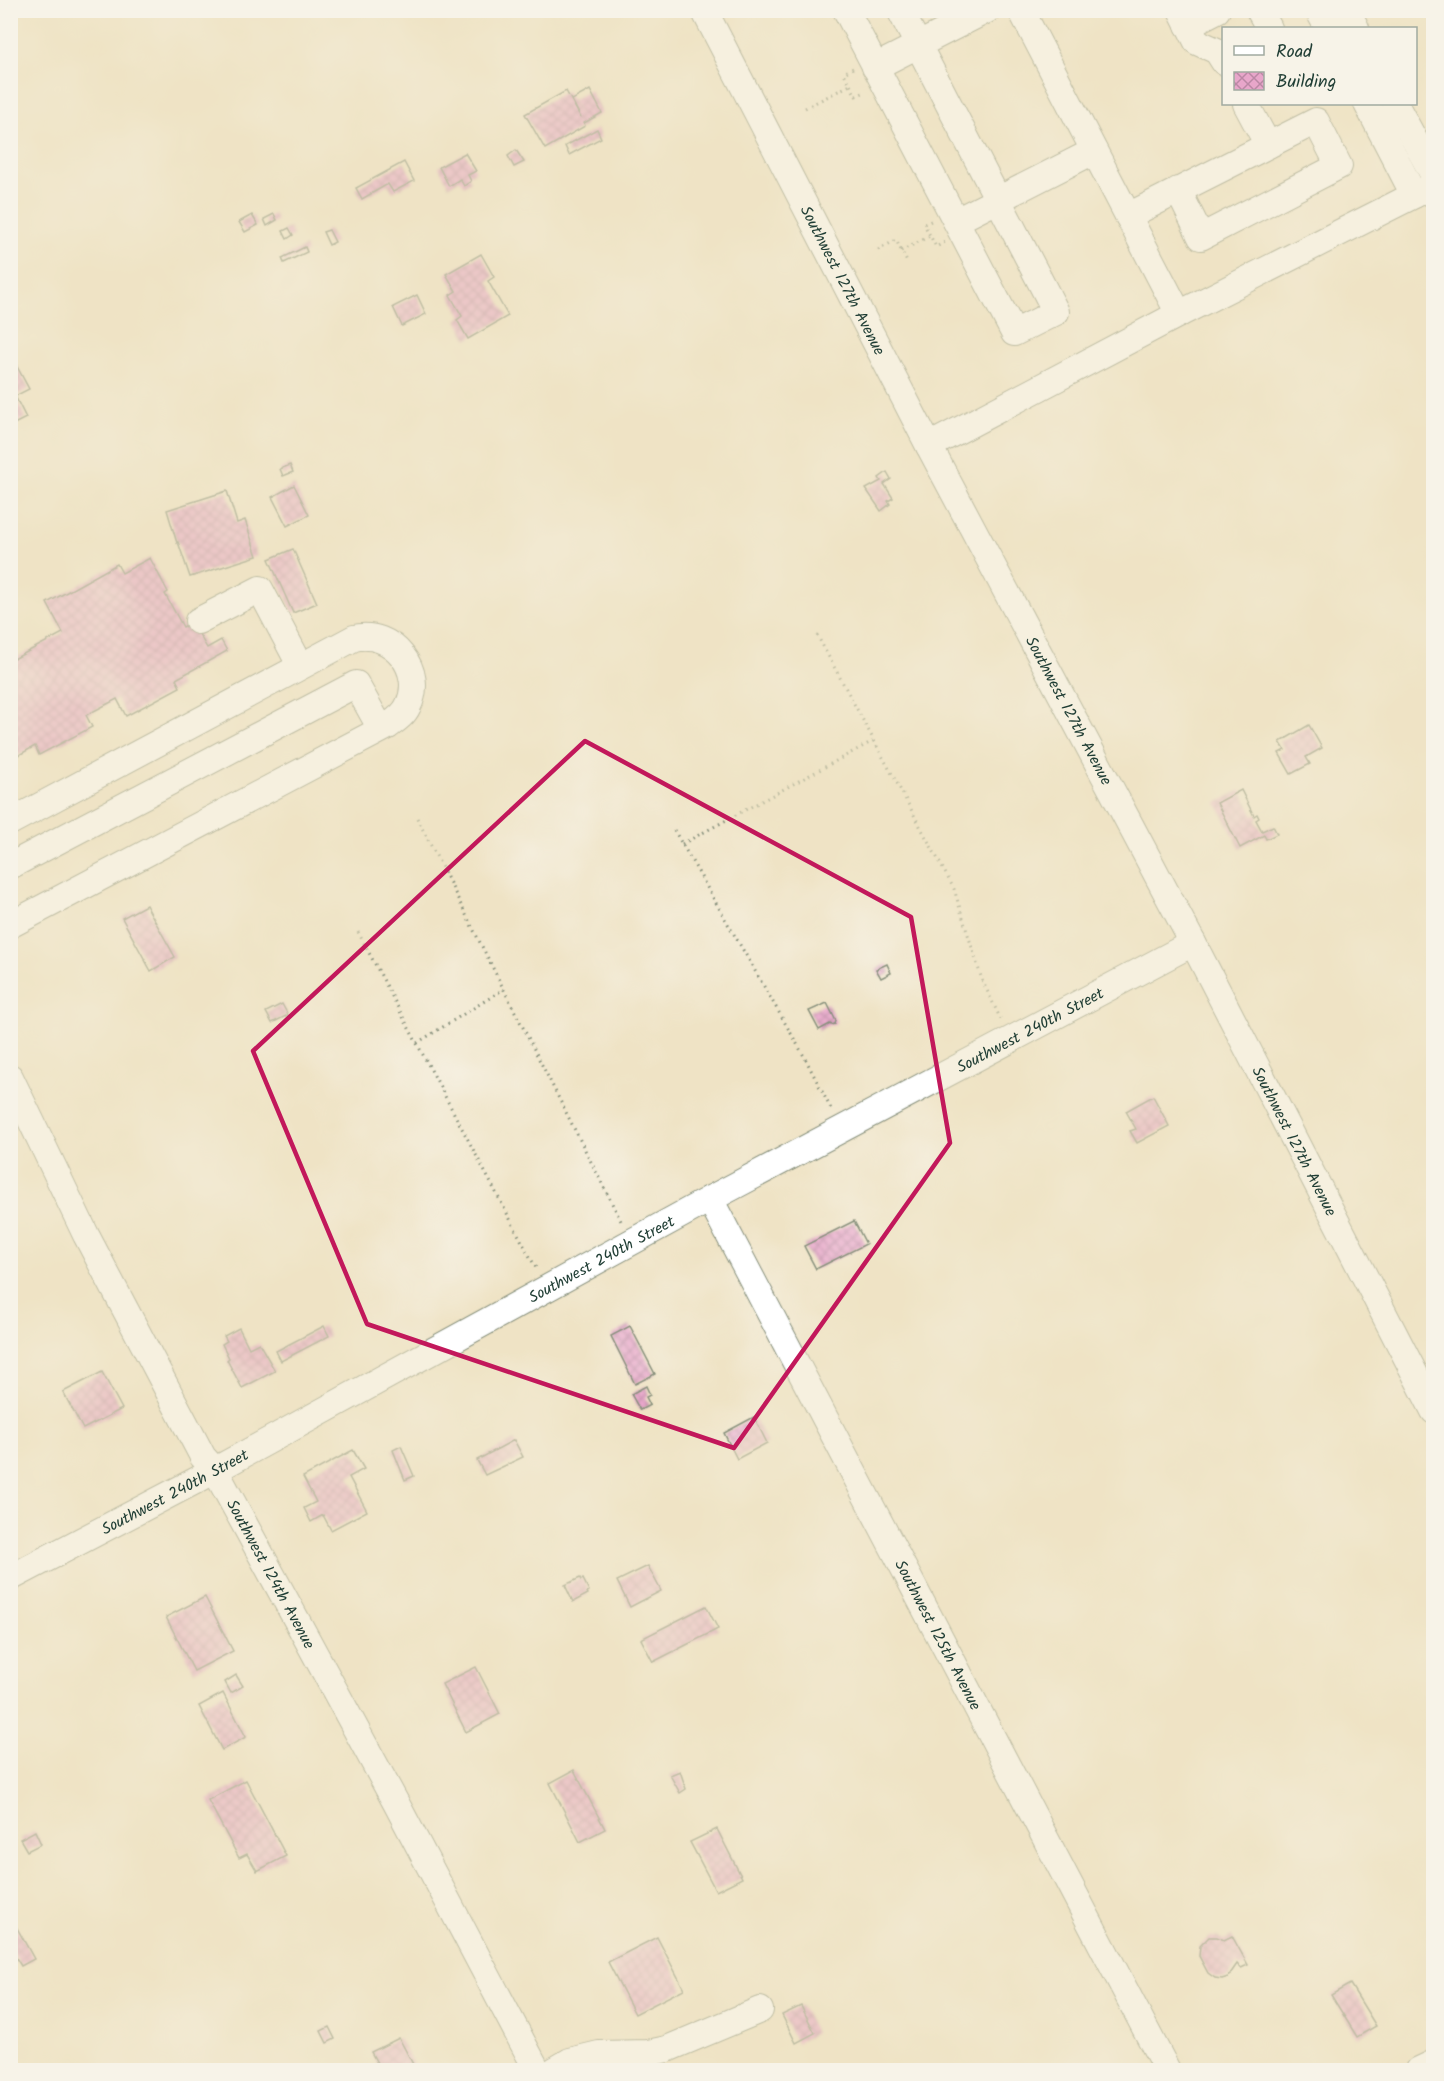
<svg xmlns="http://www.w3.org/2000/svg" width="1444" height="2081" viewBox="0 0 1444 2081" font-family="Kalam,sans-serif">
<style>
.building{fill:url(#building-cross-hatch)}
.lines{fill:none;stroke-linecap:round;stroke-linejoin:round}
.minor-casing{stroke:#87907c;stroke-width:28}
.path{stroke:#87907c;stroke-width:3;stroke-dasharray:1.5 4.5;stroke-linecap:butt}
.minor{stroke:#fff;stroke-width:26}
.marked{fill:none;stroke:#c2185b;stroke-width:4.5;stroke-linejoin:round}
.labels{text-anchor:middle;stroke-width:6;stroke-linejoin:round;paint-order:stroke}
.street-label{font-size:16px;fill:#1f3d34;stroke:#f7f3e8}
</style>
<defs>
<pattern id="building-cross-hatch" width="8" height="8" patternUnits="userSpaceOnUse" patternTransform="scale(1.5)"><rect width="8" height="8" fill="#e8a6ca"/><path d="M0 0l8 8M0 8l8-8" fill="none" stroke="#bb88a5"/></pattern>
</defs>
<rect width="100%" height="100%" fill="#f7f3e8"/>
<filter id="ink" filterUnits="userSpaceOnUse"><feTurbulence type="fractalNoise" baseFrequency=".0167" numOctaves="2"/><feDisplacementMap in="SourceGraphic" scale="12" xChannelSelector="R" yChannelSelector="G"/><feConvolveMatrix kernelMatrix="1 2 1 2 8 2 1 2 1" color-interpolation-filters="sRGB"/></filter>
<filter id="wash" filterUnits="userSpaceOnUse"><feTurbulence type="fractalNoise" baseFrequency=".008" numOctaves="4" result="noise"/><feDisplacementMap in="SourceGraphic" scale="24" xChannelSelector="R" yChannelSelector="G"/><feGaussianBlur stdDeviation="1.35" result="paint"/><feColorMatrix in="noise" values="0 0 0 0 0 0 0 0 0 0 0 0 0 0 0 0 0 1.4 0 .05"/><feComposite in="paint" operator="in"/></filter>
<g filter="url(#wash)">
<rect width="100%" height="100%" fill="#efe3c5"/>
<g id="blocks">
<g class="building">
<polygon points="590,90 602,113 584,123 585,126 545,149 525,114 566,91 581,118 572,100"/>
<polygon points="597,129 601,138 569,155 565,146"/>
<polygon points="516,150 524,162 514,167 508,156"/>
<polygon points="465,153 476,171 468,175 471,181 464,186 460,179 449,186 439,167"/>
<polygon points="404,162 414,181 393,192 388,184 362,199 356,188"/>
<polygon points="274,214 277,220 267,226 264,219"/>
<polygon points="252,215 258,225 245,232 239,222"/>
<polygon points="289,228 293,235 287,239 283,231"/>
<polygon points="329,230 335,242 329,245 323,232"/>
<polygon points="305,247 307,252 284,263 282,258"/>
<polygon points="481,254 494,277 488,281 508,316 468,339 457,320 462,316 450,295 456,291 446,274"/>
<polygon points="417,295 426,314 402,326 393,307"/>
<polygon points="14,361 29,389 15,396 26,418 10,426 10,363"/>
<polygon points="290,465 293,472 283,476 280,469"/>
<polygon points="887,472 891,479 884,484 893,498 888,501 890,504 881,511 866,489 881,481 879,478"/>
<polygon points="294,485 309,515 287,526 272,497"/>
<polygon points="227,491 237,523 245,520 257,556 190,577 178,542 177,543 167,510"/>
<polygon points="293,549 317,603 293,613 269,559"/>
<polygon points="150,558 168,592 165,594 183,627 192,622 207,648 221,640 227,651 176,679 180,687 126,716 117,699 86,715 92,727 39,755 35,746 10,760 10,661 63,633 47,603 117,564 122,573"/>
<polygon points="1309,725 1322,748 1306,757 1310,764 1291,774 1279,753 1285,750 1280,742"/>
<polygon points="1241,790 1254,816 1257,814 1259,818 1256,820 1262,831 1273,826 1277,834 1266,839 1264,835 1240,848 1217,803"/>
<polygon points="146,905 175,957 151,971 122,918"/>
<polygon points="887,964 891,973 881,978 876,969"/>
<polygon points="827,1003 836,1021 835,1024 831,1025 830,1024 819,1030 809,1011"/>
<polygon points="282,1004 288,1015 272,1023 266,1012"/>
<polygon points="1153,1096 1169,1126 1137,1143 1130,1131 1136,1129 1126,1111"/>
<polygon points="854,1221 866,1244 816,1269 804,1246"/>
<polygon points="324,1326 329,1336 281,1361 276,1351"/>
<polygon points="630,1326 655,1374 635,1384 611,1336"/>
<polygon points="239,1328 249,1348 259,1343 275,1371 242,1388 227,1360 229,1358 222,1344 227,1341 224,1336"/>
<polygon points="102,1372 122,1409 83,1429 63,1392"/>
<polygon points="646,1386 650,1395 646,1397 650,1405 640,1410 631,1394"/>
<polygon points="754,1417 767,1443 737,1459 724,1433"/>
<polygon points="514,1440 523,1457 485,1475 477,1460"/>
<polygon points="401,1446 414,1476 405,1480 393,1450"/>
<polygon points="353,1450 364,1469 349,1477 367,1511 331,1530 323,1515 311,1522 304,1508 316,1502 303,1477"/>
<polygon points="648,1566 661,1591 630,1607 617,1581"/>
<polygon points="580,1578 581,1580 583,1579 589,1591 587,1592 588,1594 573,1602 565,1585"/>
<polygon points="205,1597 233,1651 194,1671 166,1617"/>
<polygon points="706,1606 718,1629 653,1662 641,1639"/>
<polygon points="476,1667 500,1714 466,1732 442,1684"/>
<polygon points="236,1675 243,1686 231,1693 225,1682"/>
<polygon points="223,1693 246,1737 222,1750 199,1706"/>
<polygon points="574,1770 605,1829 580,1842 550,1783"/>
<polygon points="680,1771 686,1789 680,1793 670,1775"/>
<polygon points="246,1780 286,1856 257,1871 247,1854 239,1858 208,1800"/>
<polygon points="717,1829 742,1878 716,1891 690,1842"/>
<polygon points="35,1831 41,1844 27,1851 20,1839"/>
<polygon points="17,1928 34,1959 21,1966 10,1948 10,1932"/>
<polygon points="1232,1936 1248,1965 1241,1968 1237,1964 1228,1977 1222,1979 1215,1978 1208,1973 1199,1956 1200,1946 1209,1937 1217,1937 1224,1940"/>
<polygon points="657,1937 684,1989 635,2014 608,1962"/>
<polygon points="1350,1984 1376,2026 1357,2037 1331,1995"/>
<polygon points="801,2006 815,2033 796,2043 782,2015"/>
<polygon points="329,2027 335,2039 327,2043 321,2031"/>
<polygon points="399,2038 416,2070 381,2070 371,2052"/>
</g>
</g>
</g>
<g filter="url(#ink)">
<use href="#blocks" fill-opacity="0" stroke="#87907c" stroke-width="1.5"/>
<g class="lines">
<g class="minor-casing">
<g id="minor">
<path id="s1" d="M704,10L929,446L1193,943L1434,1411"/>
<polyline points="846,10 1014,333 1056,312 900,10"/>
<polyline points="1021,10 1179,314"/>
<polyline points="1181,10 1197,42 1217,51 1224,62"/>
<polyline points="1259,10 1269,28"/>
<polyline points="1318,10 1328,28"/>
<polyline points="1347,10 1356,28"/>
<polyline points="1188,25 1217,10"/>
<polyline points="875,67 987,10"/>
<polyline points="1246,104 1268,145"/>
<polyline points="1367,104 1414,195"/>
<polyline points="1395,104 1434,176"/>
<polyline points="1128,216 1316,121 1339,166 1201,237 1178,190"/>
<polyline points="956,221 1094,151"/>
<polyline points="929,446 1179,314 1434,185"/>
<polyline points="198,621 260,589 300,665"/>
<path d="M10,822L354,638C392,629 426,671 408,706C404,715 396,720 388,726L10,925"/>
<polyline points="10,866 356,684 381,729"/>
<path id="s2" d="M10,1077L86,1235L203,1457L215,1470L396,1803L537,2070"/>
<path id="s3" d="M710,1199L1167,2070"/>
<path id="s4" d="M10,1578L197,1480L710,1199L1193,943"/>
<polyline points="555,2070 570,2061 599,2054 648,2053 667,2049 760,2010"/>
<polyline points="1419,2070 1434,2063"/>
</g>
</g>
<g class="path">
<polyline points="853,68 844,73 856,96 865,92"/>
<polyline points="805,108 850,85"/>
<polyline points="931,221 924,224 936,247 945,242"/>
<polyline points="878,250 896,240 907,262"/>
<polyline points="901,251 930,236"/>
<polyline points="817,635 954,889 982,980 1002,1022"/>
<polyline points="417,818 622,1223"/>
<polyline points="674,830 804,1056 832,1111"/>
<polyline points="682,844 873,741"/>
<polyline points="358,932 537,1270"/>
<polyline points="417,1043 504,989"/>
</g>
<use href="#minor" class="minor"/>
</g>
</g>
<path d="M0 0H1444V2081H0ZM585,741L911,917L950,1143L734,1448L367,1324L253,1051Z" fill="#efe3c5" fill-opacity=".55" fill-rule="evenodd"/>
<path class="marked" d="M585,741L911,917L950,1143L734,1448L367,1324L253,1051Z"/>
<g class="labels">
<g class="street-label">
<text dy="6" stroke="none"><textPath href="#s1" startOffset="304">Southwest 127th Avenue</textPath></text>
<text dy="6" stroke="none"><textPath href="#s1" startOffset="790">Southwest 127th Avenue</textPath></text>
<text dy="6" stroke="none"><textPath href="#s4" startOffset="1158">Southwest 240th Street</textPath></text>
<text dy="6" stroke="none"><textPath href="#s1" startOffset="1276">Southwest 127th Avenue</textPath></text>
<text dy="6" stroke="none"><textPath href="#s4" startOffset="672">Southwest 240th Street</textPath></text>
<text dy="6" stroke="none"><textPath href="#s4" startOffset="186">Southwest 240th Street</textPath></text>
<text dy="6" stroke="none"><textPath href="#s2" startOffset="562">Southwest 124th Avenue</textPath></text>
<text dy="6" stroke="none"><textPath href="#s3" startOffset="492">Southwest 125th Avenue</textPath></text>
</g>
</g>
<rect width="1444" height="2081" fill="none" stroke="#f7f3e8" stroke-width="36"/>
<rect x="1222" y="27" width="195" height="78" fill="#f7f3e8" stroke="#a1aaa0" stroke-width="1.5"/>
<rect x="1234" y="46" width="30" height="9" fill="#ffffff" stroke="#a1aaa0" stroke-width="1.5"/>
<text x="1276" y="57" font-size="18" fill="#1f3d34">Road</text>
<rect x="1234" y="72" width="30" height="18" fill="url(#building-cross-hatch)" stroke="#a1aaa0" stroke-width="1.5"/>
<text x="1276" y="87" font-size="18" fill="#1f3d34">Building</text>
</svg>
